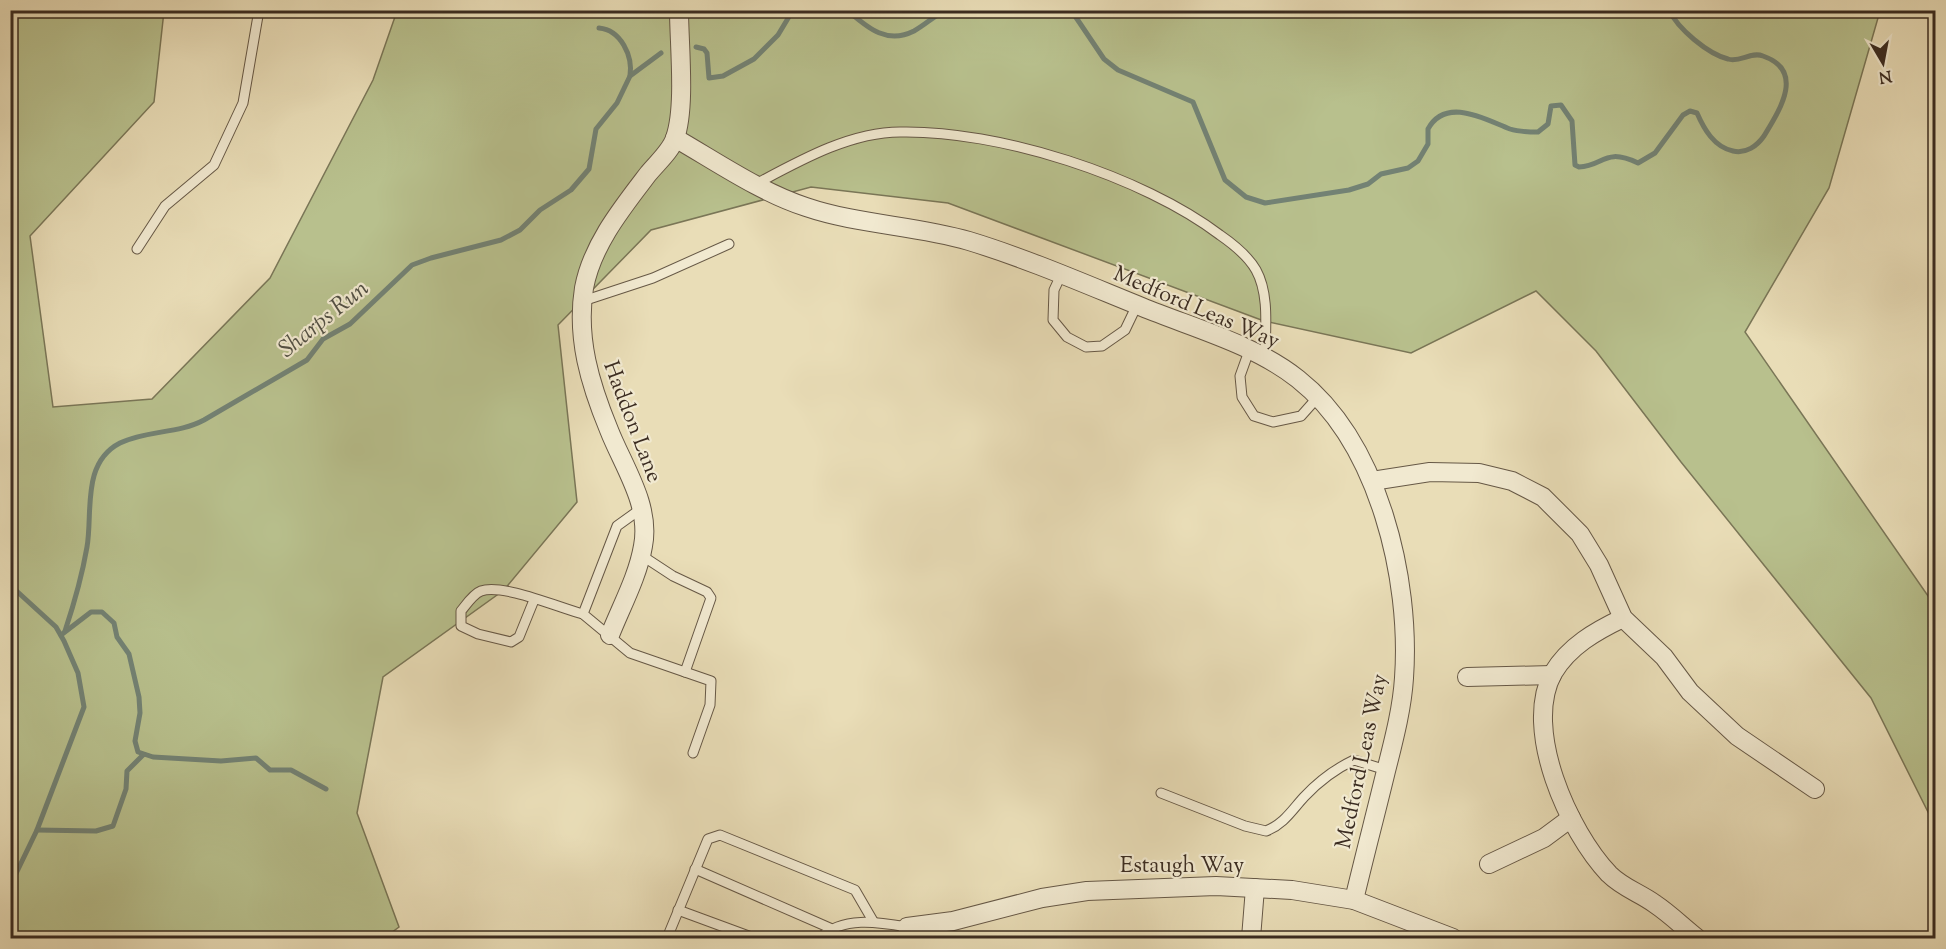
<svg xmlns="http://www.w3.org/2000/svg" width="1946" height="949" viewBox="0 0 1946 949" font-family="'Sorts Mill Goudy',serif">
<style>
.green{fill:#b8c08d;stroke:#7a7657;stroke-width:1.5}
.lines{fill:none;stroke-linecap:round;stroke-linejoin:round}
.stream{stroke:#738274;stroke-width:5}
.service-casing{stroke:#665846;stroke-width:11}
.minor-casing{stroke:#665846;stroke-width:20}
.service{stroke:#f1e9d0;stroke-width:9}
.minor{stroke:#f1e9d0;stroke-width:18}
.labels{text-anchor:middle;stroke-width:4.5;stroke-linejoin:round;paint-order:stroke}
.street-label{font-size:22px;fill:#3b2c21;stroke:#f1e9d0}
.water-label{font-size:24px;font-style:italic;fill:#525044;stroke:#f1e9d0}
</style>
<rect width="100%" height="100%" fill="#e9ddb7"/>
<filter id="stains"><feTurbulence type="fractalNoise" baseFrequency=".00333" numOctaves="4"/><feColorMatrix values="0 0 0 0 .2 0 0 0 0 .09 0 0 0 0 .02 0 0 0 .5 -.17"/></filter>
<radialGradient id="worn" r=".72"><stop offset=".6" stop-color="#630" stop-opacity="0"/><stop offset="1" stop-color="#630" stop-opacity=".3"/></radialGradient>
<polygon class="green" points="10,11 164,11 154,102 30,236 53,407 152,399 270,278 373,80 397,11 1880,11 1829,188 1745,332 1935,606 1935,826 1871,698 1681,462 1596,351 1536,291 1411,353 1264,321 948,203 811,187 651,230 558,325 577,502 504,590 383,677 357,813 399,927 384,938 11,938"/>
<g class="lines">
<g class="stream">
<path d="M847,10C867,27 886,45 914,31C925,25 934,16 946,10"/>
<path d="M1071,10L1104,59L1118,70L1193,102L1225,180L1246,197L1265,203L1349,190L1368,184L1381,174L1408,168L1418,161L1428,144V129C1446,96 1486,120 1510,129C1519,132 1528,132 1538,132L1548,124L1551,106L1561,105L1572,121L1575,165L1579,167C1604,166 1604,147 1638,163L1655,153L1683,115L1690,111L1697,113C1704,129 1714,147 1733,151C1746,154 1757,146 1764,136C1779,111 1806,71 1763,56C1751,51 1740,63 1728,59C1708,54 1678,29 1669,10"/>
<path d="M599,28C621,30 633,56 630,76"/>
<polyline points="696,47 704,49 707,53 709,78 723,76 754,59 778,35 793,10"/>
<polyline points="10,585 56,627 64,641 78,673 84,707 37,830 10,886"/>
<path d="M65,631C74,604 82,576 87,547C93,513 81,463 120,443C147,430 178,434 204,420L307,360L323,339L350,324L412,265L431,258L501,240L520,230L540,210L571,190L589,169L596,129L617,103L630,76L661,53"/>
<polyline points="61,635 91,612 102,612 114,623 117,637 129,654 139,697 140,713 135,741 138,752 153,757 221,761 256,758 270,770 291,770 326,789"/>
<polyline points="37,830 96,831 113,826 126,789 127,771 143,755"/>
</g>
<g class="service-casing">
<g id="service">
<path d="M756,184C799,161 850,132 900,132C999,130 1142,176 1220,235C1233,244 1248,256 1256,270C1270,295 1265,331 1265,359"/>
<polyline points="137,249 165,206 214,165 243,103 259,10"/>
<polyline points="1061,275 1054,290 1053,320 1067,337 1086,347 1102,346 1125,330 1137,305"/>
<polyline points="583,301 653,278 729,244"/>
<polyline points="1249,351 1240,376 1242,397 1254,416 1273,422 1301,416 1317,398"/>
<polyline points="642,508 617,526 583,614 630,653 711,681 710,705 693,753"/>
<polyline points="641,555 673,576 707,592 711,598 685,672"/>
<path d="M534,600L519,637L511,642L478,634L461,626V611C466,605 473,594 481,591C502,583 560,608 583,614"/>
<path d="M1161,793L1245,826L1266,831C1284,824 1292,810 1304,797C1319,781 1335,769 1354,760L1386,770"/>
<polyline points="695,869 830,928"/>
<polyline points="678,910 754,938"/>
<polyline points="667,938 708,839 720,835 855,890 873,921"/>
<path d="M820,938C842,916 878,922 907,927"/>
</g>
</g>
<g class="minor-casing">
<g id="minor">
<path d="M675,138C717,162 760,192 806,207C859,225 915,225 969,241C1028,259 1085,284 1142,307C1193,328 1254,344 1298,379C1379,443 1411,579 1404,678C1402,710 1393,743 1385,775C1375,816 1364,858 1354,900"/>
<polyline points="1372,481 1430,472 1479,473 1512,481 1543,497 1580,534 1599,565 1623,618 1664,657 1690,692 1737,736 1815,789"/>
<path d="M1623,618C1596,631 1569,646 1553,673C1522,729 1569,832 1609,874C1623,888 1640,893 1655,904C1670,914 1683,927 1697,938"/>
<path d="M610,635C621,607 638,576 643,546C651,505 623,466 609,430C590,384 576,338 584,288C592,245 622,208 648,174C657,163 671,151 675,138C686,107 679,44 679,10"/>
<polyline points="1467,677 1552,675"/>
<polyline points="1489,864 1544,838 1571,818"/>
<polyline points="907,927 953,921 1042,898 1087,891 1216,886 1292,890 1354,900 1453,938"/>
<polyline points="1251,938 1255,888"/>
</g>
</g>
<use href="#service" class="service"/>
<use href="#minor" class="minor"/>
</g>
<g class="labels">
<g class="street-label">
<text transform="translate(1197 306) rotate(23)" y="8">Medford Leas Way</text>
<text transform="translate(634 421) rotate(69)" y="8">Haddon Lane</text>
<text transform="translate(1360 761) rotate(-78)" y="8">Medford Leas Way</text>
<text x="1182" y="872">Estaugh Way</text>
</g>
<g class="water-label">
<text transform="translate(323 318) rotate(-39)" y="8">Sharps Run</text>
</g>
</g>
<rect width="1946" height="949" fill="none" stroke="#e9ddb7" stroke-width="36"/>
<rect x="12" y="12" width="1922" height="925" fill="none" stroke="#3b2c21" stroke-width="3"/>
<rect x="18" y="18" width="1910" height="913" fill="none" stroke="#3b2c21" stroke-width="1.5"/>
<g transform="translate(1883 63) rotate(170)" stroke="#f1e9d0" stroke-width="4.5" paint-order="stroke">
<path d="M0-4.5L10 22L0 15L-10 22Z" fill="#3b2c21"/>
<text y="-9" font-size="16" font-weight="bold" text-anchor="middle" fill="#3b2c21">N</text>
</g>
<rect width="100%" height="100%" filter="url(#stains)"/>
<rect width="100%" height="100%" fill="url(#worn)"/>
</svg>
